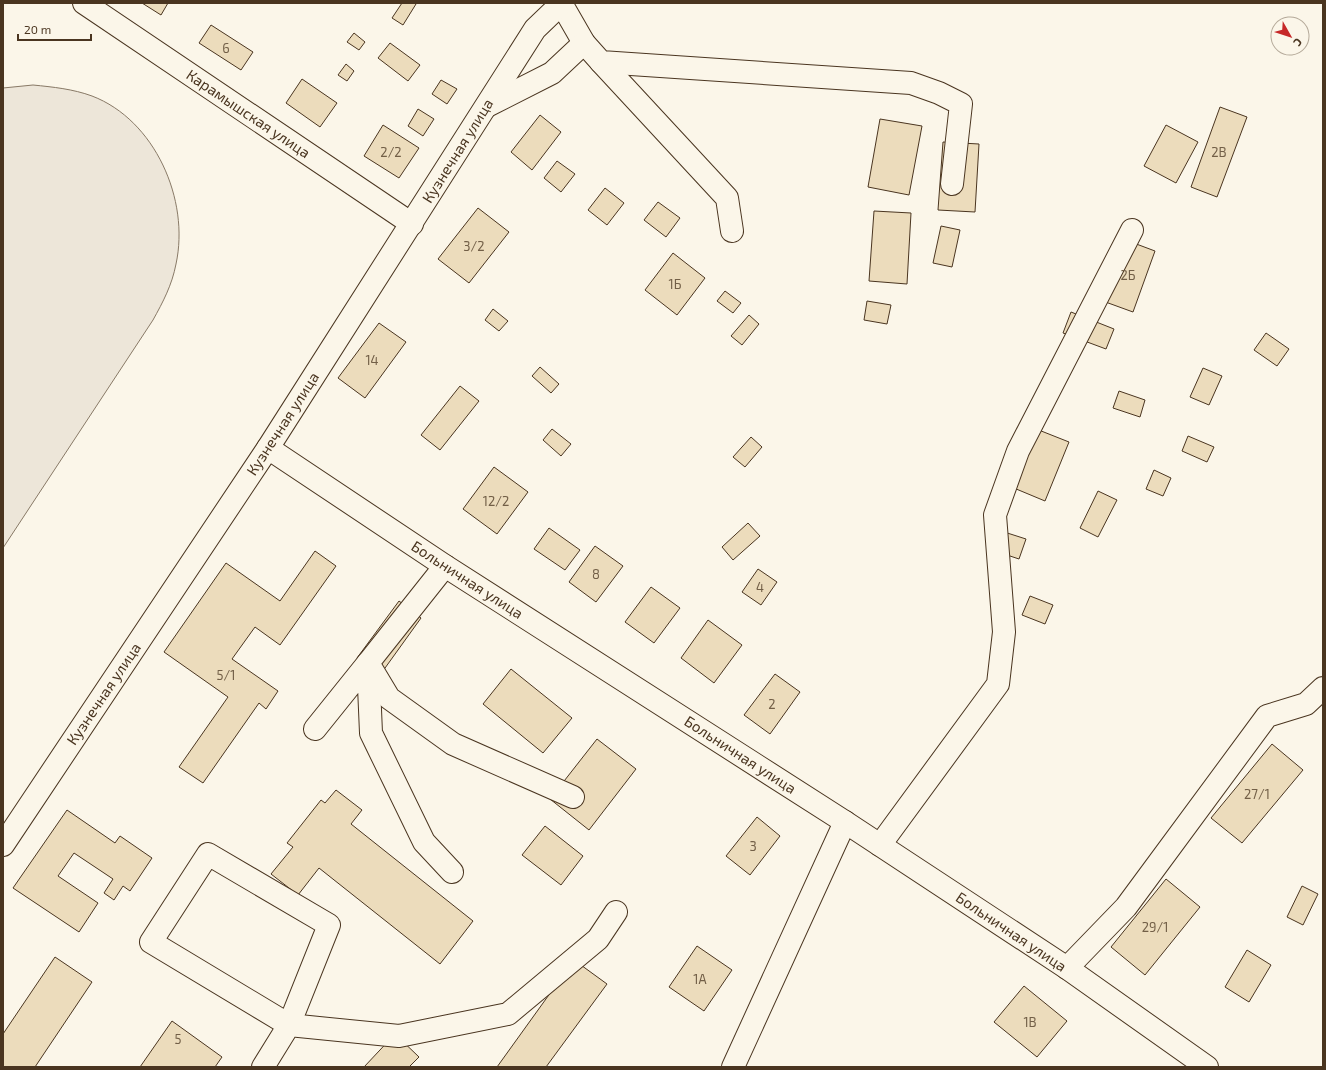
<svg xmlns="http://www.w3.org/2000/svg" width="1326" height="1070" viewBox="0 0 1326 1070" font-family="'Exo 2',sans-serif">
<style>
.green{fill:#ede6d9;stroke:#887966}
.building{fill:#ecdcbc;stroke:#4a3520}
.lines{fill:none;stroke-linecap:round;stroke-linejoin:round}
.minor-casing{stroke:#4a3520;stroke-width:24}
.minor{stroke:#fbf6e9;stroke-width:22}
.labels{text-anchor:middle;stroke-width:3;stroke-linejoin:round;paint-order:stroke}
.number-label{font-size:13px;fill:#725f47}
.street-label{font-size:15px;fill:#4a3520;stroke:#fbf6e9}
</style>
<rect width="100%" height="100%" fill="#fbf6e9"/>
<path class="green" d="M33,85C53,87 73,89 92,96C155,120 190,200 176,264C172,285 163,302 153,320L3,548V88Z"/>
<g class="building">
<polygon points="142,3 168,3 161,15"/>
<polygon points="402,3 414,3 416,4 403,25 392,18"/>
<polygon points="211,25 253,52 241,70 199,43"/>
<polygon points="354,33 365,42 359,50 347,42"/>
<polygon points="390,43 420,65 408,81 378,58"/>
<polygon points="346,64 354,71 347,81 338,75"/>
<polygon points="302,79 337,103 320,127 286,103"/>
<polygon points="441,80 457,89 447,104 432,94"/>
<polygon points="1220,107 1247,117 1217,197 1191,187"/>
<polygon points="418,109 434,119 423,136 408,126"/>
<polygon points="540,115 561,132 532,170 511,152"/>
<polygon points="880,119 922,126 909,195 868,187"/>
<polygon points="383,125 419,148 399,178 364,156"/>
<polygon points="1166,125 1198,142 1176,183 1144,166"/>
<polygon points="943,142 979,144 975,212 938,210"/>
<polygon points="557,161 575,174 561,192 544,178"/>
<polygon points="605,188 624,203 607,225 588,210"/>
<polygon points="658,202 680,218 666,237 644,220"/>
<polygon points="478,208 509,232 469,283 438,259"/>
<polygon points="874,211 911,213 907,284 869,281"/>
<polygon points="941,226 960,230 952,267 933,263"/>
<polygon points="1123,239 1155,251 1133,312 1100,300"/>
<polygon points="673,253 705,278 677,315 645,290"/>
<polygon points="725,291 741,303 733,313 717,301"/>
<polygon points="867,301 891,305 887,324 864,320"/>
<polygon points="493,309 508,321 499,331 485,320"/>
<polygon points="1071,312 1114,329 1106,349 1063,333"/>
<polygon points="749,315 759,324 742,345 731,336"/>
<polygon points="379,323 406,342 365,398 338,378"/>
<polygon points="1266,333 1289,349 1277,366 1254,350"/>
<polygon points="540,367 559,384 551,393 532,376"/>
<polygon points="1203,368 1222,376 1209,405 1190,397"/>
<polygon points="460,386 479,401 440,450 421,435"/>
<polygon points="1119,391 1145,400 1140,417 1113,408"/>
<polygon points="1021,423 1069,442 1045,501 997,481"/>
<polygon points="552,429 571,444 561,456 543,440"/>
<polygon points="1188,436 1214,447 1207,462 1182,451"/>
<polygon points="751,437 762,447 745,467 733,457"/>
<polygon points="494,467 528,492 497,534 463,509"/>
<polygon points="1154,470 1171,478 1163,496 1146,489"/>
<polygon points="1098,491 1117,500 1098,537 1080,528"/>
<polygon points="748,523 760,536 733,560 722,547"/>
<polygon points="549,528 580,550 565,570 534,549"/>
<polygon points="1001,531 1026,539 1019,559 995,551"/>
<polygon points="595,546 623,566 596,602 569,582"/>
<polygon points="315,551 336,566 280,645 255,627 232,659 278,691 266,709 259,703 203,783 179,767 228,697 164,652 226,563 280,601"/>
<polygon points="758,569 777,582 761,605 742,592"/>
<polygon points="651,587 680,608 654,643 625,622"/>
<polygon points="1030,596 1053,605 1045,624 1022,615"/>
<polygon points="399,601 421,618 380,675 357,658"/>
<polygon points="708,620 742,645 714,683 681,658"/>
<polygon points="511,669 572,718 543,753 483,704"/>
<polygon points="775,674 800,692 770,734 744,715"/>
<polygon points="597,739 636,769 589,830 550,799"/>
<polygon points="1272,744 1303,770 1242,843 1211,818"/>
<polygon points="336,790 362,810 351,824 473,921 440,964 319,868 298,895 271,874 293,847 287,843 321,800 325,803"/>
<polygon points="67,810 115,843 120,836 152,858 130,891 123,886 114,900 104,893 113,879 74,853 58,876 98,903 79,932 13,888"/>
<polygon points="757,817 780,836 750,875 726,856"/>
<polygon points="545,826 583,856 561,885 522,855"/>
<polygon points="1166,879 1200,907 1145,975 1111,947"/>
<polygon points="1302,886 1318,894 1303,925 1287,917"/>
<polygon points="697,946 732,970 704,1011 669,987"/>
<polygon points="1247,950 1271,965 1249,1002 1225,987"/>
<polygon points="55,957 92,982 35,1067 3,1067 3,1034"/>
<polygon points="574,960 607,984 546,1067 497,1067"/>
<polygon points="1024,986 1067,1021 1037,1057 994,1022"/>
<polygon points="172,1021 222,1057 215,1067 140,1067"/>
<polygon points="395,1034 419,1057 409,1067 364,1067"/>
</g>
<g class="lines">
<g class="minor-casing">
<g id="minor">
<polyline points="84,3 412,224"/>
<polyline points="561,3 584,43 601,62 911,83 939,93 961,104 952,184"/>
<polyline points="601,62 727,198 732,231"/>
<polyline points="487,106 552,73 584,43"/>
<polyline points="268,448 445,566 845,822 1067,968 1207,1067"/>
<polyline points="445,566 368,663 389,698 453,744 573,797"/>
<polyline points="315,729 368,663 371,733 424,842 452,872"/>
<polyline points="3,845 268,448 535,29 562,3"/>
<polyline points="880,845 998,684 1004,632 995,515 1018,451 1132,230"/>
<polygon points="208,854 329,925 289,1025 151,942"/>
<polyline points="1067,968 1126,907 1267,716 1306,704 1323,688"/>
<polyline points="263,1067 289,1025 399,1036 508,1014 598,939 616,912"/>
<polyline points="733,1067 845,822"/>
</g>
</g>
<use href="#minor" class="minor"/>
</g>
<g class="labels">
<g class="number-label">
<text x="226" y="53">6</text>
<text x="391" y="157">2/2</text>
<text x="1219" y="157">2В</text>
<text x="474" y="251">3/2</text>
<text x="1128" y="280">2Б</text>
<text x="675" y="289">1Б</text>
<text x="372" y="365">14</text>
<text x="496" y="506">12/2</text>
<text x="596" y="579">8</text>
<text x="760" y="592">4</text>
<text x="226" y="680">5/1</text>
<text x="772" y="709">2</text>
<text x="1257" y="799">27/1</text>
<text x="753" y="851">3</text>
<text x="1155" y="932">29/1</text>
<text x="700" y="984">1А</text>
<text x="1030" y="1027">1В</text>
<text x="178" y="1044">5</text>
</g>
<g class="street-label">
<text transform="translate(248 114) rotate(34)" y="5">Карамышская улица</text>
<text transform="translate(458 151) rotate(-58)" y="5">Кузнечная улица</text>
<text transform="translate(283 424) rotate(-57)" y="5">Кузнечная улица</text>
<text transform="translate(467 580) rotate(33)" y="5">Больничная улица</text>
<text transform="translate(104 694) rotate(-56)" y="5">Кузнечная улица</text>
<text transform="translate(740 755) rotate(33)" y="5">Больничная улица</text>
<text transform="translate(1011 932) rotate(34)" y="5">Больничная улица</text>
</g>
</g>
<rect width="1326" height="1070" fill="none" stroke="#4a3520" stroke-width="8"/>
<g transform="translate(1290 36) rotate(129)"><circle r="19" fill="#fbf6e9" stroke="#b4a999"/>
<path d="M0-3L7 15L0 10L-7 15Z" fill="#c62828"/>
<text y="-6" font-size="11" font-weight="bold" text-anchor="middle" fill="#4a3520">С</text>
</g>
<path d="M18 34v6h73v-6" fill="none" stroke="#4a3520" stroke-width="2"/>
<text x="24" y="34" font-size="12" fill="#4a3520" stroke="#fbf6e9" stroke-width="3" paint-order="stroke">20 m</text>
</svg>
